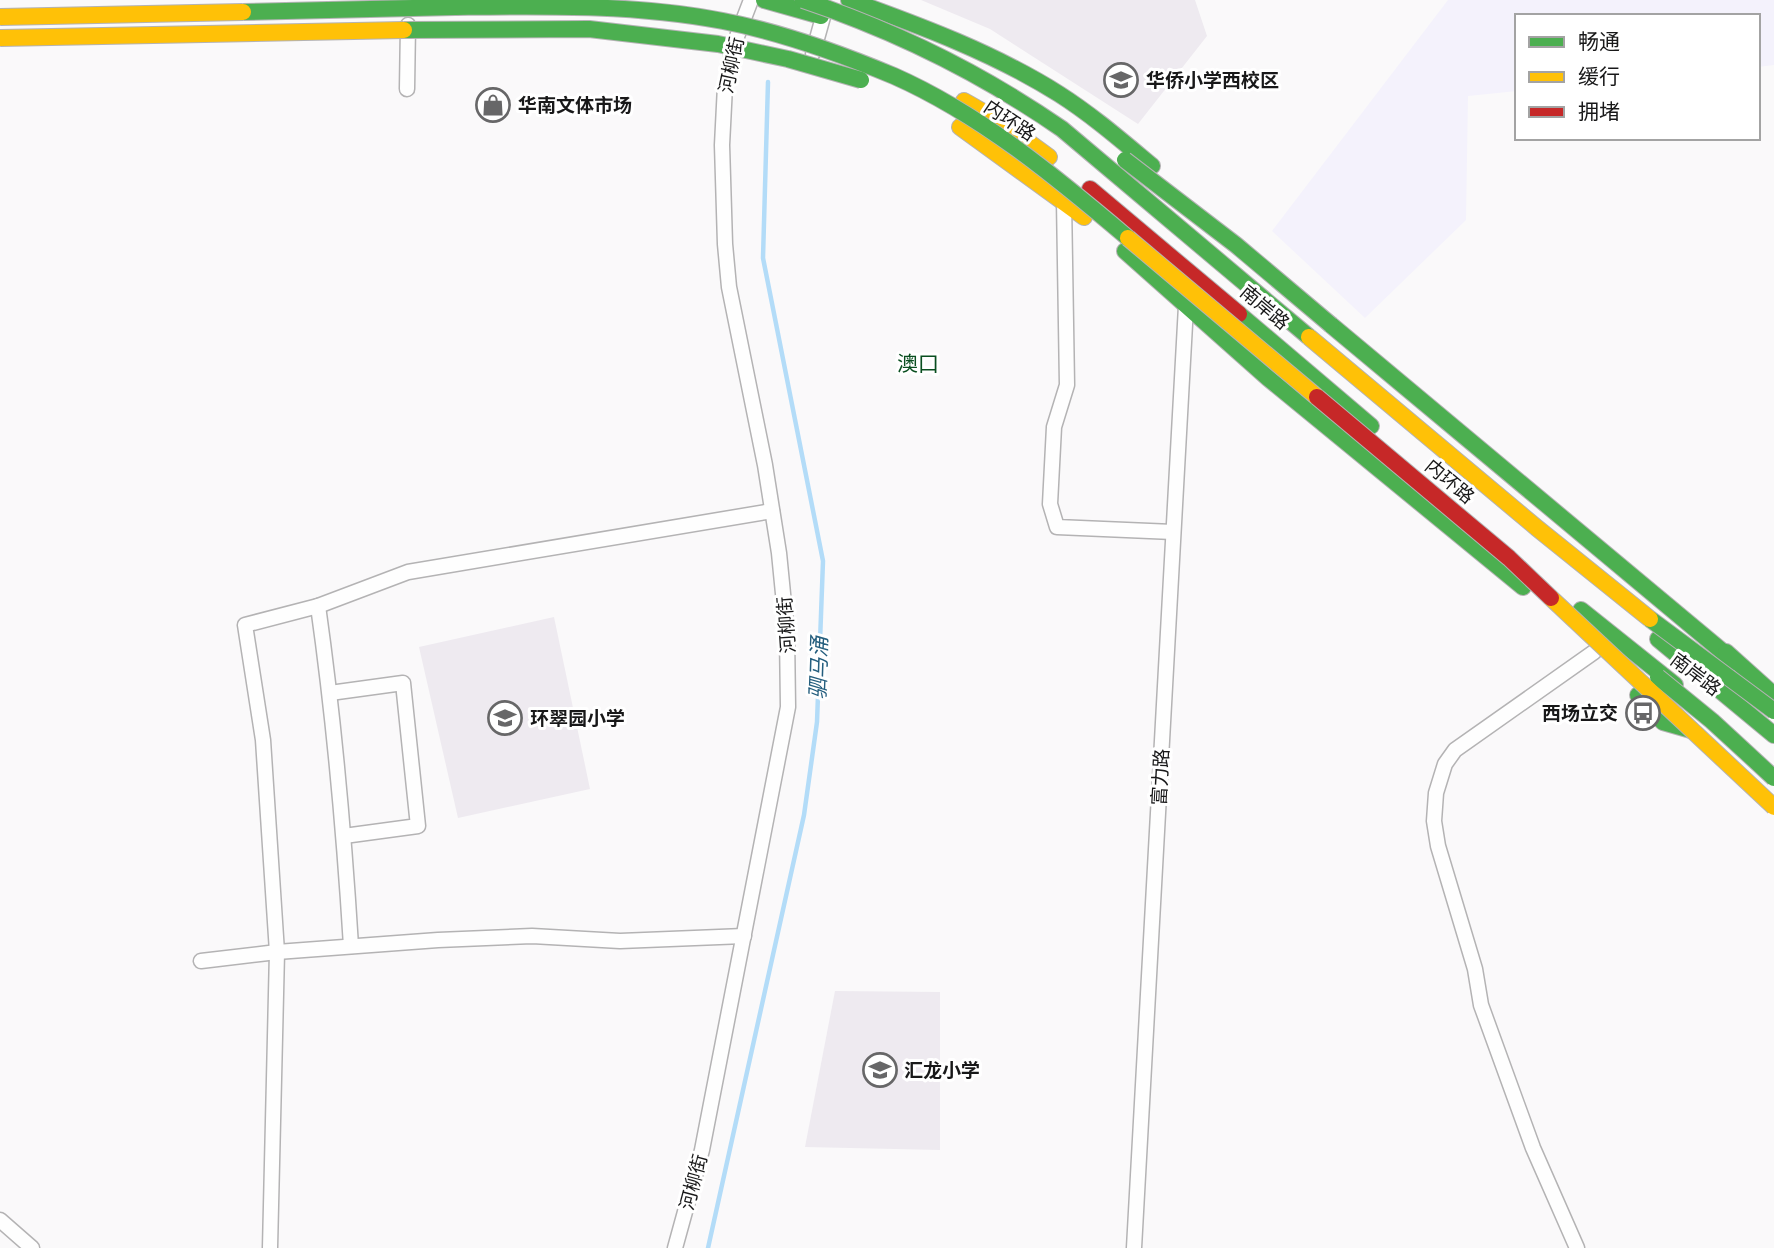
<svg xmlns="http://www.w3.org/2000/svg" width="1774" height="1248" viewBox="0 0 1774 1248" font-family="Mulish,'Noto Sans SC',sans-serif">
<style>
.built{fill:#eeeaf0}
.industrial{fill:#f4f2fc}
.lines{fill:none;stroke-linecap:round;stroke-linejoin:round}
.stream{stroke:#b3dcf8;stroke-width:4.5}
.street-casing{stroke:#b4b3b4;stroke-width:17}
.fast-casing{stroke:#b4b3b4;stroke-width:18}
.slow-casing{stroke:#b4b3b4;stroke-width:18}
.jam-casing{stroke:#b4b3b4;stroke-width:18}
.street{stroke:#fefefe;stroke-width:14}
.fast{stroke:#4caf50;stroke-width:16}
.slow{stroke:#ffc107;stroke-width:16}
.jam{stroke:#c62828;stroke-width:16}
.fast-bridge-casing{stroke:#b4b3b4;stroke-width:18;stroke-linecap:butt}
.slow-bridge-casing{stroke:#b4b3b4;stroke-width:18;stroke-linecap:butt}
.jam-bridge-casing{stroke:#b4b3b4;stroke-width:18;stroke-linecap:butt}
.fast-bridge{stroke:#4caf50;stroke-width:16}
.slow-bridge{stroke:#ffc107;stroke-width:16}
.jam-bridge{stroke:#c62828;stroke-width:16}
.labels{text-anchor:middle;stroke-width:6;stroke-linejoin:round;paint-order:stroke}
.street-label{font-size:19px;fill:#181819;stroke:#fff}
.poi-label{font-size:19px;font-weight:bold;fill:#181819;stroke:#fff;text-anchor:start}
.neighbourhood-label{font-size:21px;fill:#094e1f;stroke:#fff}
.water-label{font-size:21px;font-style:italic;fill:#245e7e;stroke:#fff}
</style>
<rect width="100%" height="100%" fill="#faf9fa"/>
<g class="built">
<polygon points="921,0 1195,0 1207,36 1138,124 990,29"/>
<polygon points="554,617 590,789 458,818 419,647"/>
<polygon points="835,991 940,992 940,1150 805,1147"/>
</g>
<polygon class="industrial" points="1448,0 1774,0 1774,65 1758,67 1758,16 1517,16 1517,91 1468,96 1466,220 1365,318 1272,231"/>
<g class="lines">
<polyline class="stream" points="708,1248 804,815 817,722 823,561 763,258 768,82"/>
<g class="street-casing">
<g id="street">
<polyline points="813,53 823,17"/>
<polyline points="407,89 408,25"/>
<polyline points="1066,199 1064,201 1067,385 1054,427 1050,504 1057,527 1173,532"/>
<path d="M318,606C334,719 344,832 351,946"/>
<polyline points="330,693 403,683 418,826 344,836"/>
<polyline points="201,961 277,952 438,940 532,936 620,941 744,936"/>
<polyline points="0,1220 32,1248"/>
<polyline points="270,1248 277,952 263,740 245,625 318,606 408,572 772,511"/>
<polyline points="675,1248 702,1150 788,707 787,634 779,553 765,465 729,287 725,244 722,145 725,86 733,47 751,0"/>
<polyline points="1134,1248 1186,306"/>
<polyline points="1577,1248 1533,1148 1481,1005 1475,969 1438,846 1434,821 1436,793 1445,764 1455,750 1594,652"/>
</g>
</g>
<g class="fast-casing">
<g id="fast">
<polyline points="764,0 821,16"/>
<path d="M849,0C921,26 994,53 1059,94C1092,115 1122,141 1152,166"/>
<polyline points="1125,251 1268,378 1523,587"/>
<polyline points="1239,314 1371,426"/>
<polyline points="1331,325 1735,662"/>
<polyline points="1581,610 1675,685"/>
<polyline points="1658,639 1774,735"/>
<polyline points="1726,652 1774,695"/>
<polyline points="1638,695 1663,722 1691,730"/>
</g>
</g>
<g class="slow-casing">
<g id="slow">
<polyline points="964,101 1001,122 1049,157"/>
<polyline points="960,127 1084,217"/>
</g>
</g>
<g class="jam-casing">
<polyline id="jam" points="1090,189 1239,314"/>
</g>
<use href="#street" class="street"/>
<use href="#fast" class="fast"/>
<use href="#slow" class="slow"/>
<use href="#jam" class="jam"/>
<g class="fast-bridge-casing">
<g id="fast-bridge">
<path d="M803,0C896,31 981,73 1062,129L1309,337"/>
<path d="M243,12C314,10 384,9 455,7C544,6 635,4 723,21C781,32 839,53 894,76C980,114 1056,177 1128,238"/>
<polyline points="404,30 589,29 718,44 788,59 861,80"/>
<polyline points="1125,160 1236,245 1331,325"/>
<polyline points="1650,619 1774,711"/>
<polyline points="1658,677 1712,721 1774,778"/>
</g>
</g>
<g class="slow-bridge-casing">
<g id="slow-bridge">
<polyline points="0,17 243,12"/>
<polyline points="0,38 404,30"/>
<polyline points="1128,238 1317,397"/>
<polyline points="1309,337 1537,528 1650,619"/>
<polyline points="1551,598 1774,807"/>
</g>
</g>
<g class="jam-bridge-casing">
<polyline id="jam-bridge" points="1317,397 1509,558 1551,598"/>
</g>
<use href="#fast-bridge" class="fast-bridge"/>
<use href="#slow-bridge" class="slow-bridge"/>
<use href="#jam-bridge" class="jam-bridge"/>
</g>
<defs>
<g id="school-ring" transform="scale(1.75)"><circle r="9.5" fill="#fff" stroke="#676768" stroke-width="1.5"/><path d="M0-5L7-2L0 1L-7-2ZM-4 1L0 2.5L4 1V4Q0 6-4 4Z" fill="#676768"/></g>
<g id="shop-ring" transform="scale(1.75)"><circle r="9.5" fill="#fff" stroke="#676768" stroke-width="1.5"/><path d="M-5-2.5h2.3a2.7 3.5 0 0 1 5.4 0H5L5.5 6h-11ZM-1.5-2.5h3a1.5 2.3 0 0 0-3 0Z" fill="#676768"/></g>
<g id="bus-ring" transform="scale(1.75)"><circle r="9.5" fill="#fff" stroke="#676768" stroke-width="1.5"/><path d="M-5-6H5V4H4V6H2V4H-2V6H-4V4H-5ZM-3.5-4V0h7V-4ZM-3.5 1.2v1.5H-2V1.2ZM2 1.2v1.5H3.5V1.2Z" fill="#676768"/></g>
</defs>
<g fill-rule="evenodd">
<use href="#school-ring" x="1121" y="80"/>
<use href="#shop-ring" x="493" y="105"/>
<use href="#bus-ring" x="1643" y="713"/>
<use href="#school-ring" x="505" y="718"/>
<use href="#school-ring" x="880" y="1070"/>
</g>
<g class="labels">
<g class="street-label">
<text transform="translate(731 65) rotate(-78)" y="7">河柳街</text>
<text transform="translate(1010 120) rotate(34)" y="7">内环路</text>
<text transform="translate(1265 307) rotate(40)" y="7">南岸路</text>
<text transform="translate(1450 481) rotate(40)" y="7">内环路</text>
<text transform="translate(786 625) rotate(-94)" y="7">河柳街</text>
<text transform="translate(1696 674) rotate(37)" y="7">南岸路</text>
<text transform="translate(1160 777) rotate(-87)" y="7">富力路</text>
<text transform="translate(693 1182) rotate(-75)" y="7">河柳街</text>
</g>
<g class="poi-label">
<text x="1146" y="87">华侨小学西校区</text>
<text x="518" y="112">华南文体市场</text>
<text x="1618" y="720" text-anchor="end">西场立交</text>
<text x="530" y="725">环翠园小学</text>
<text x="904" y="1077">汇龙小学</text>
</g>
<g class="neighbourhood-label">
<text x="918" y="371">澳口</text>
</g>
<g class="water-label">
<text transform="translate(819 668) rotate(-88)" y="7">驷马涌</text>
</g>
</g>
<rect x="1515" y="14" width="245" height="126" fill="#ffffff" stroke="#a3a3a3" stroke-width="2"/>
<rect x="1529" y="37" width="35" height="10" fill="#4caf50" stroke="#a3a3a3" stroke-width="2"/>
<text x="1578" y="49" font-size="21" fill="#181819">畅通</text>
<rect x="1529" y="72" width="35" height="10" fill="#ffc107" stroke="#a3a3a3" stroke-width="2"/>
<text x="1578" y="84" font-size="21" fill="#181819">缓行</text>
<rect x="1529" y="107" width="35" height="10" fill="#c62828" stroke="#a3a3a3" stroke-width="2"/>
<text x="1578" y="119" font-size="21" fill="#181819">拥堵</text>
</svg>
